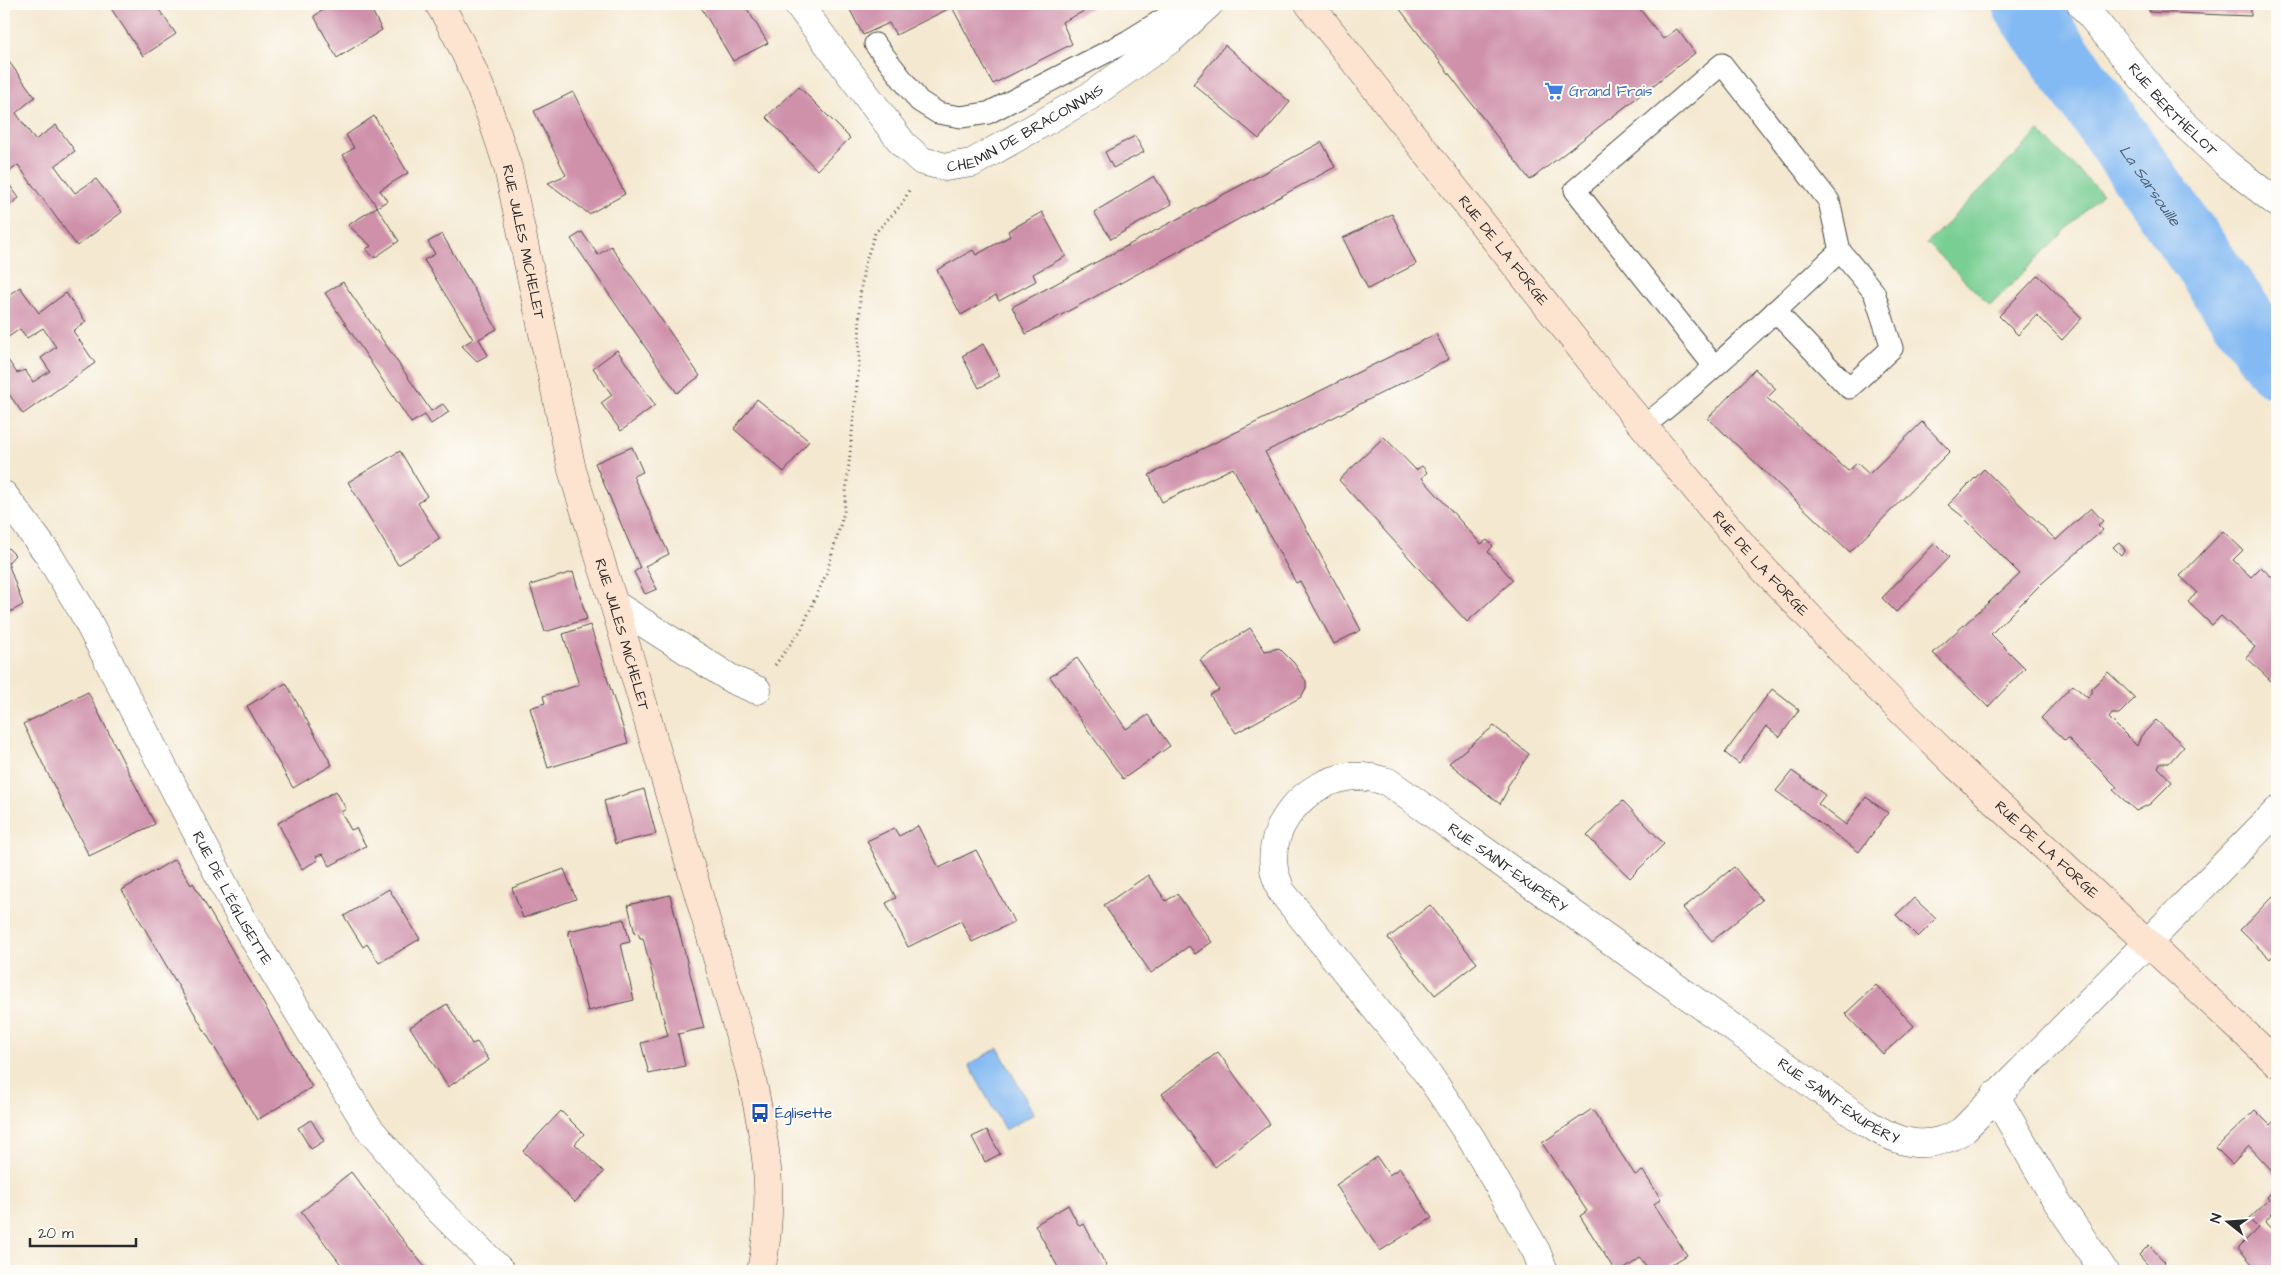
<svg xmlns="http://www.w3.org/2000/svg" width="2281" height="1275" viewBox="0 0 2281 1275" font-family="'Architects Daughter',sans-serif">
<style>
.green{fill:#78ce93;stroke:#527c5f}
.water{fill:#84baf3;stroke:#58728f}
.lines{fill:none;stroke-linecap:round;stroke-linejoin:round}
.river{stroke:#84baf3;stroke-width:64}
.building{fill:#cf91aa}
.lane-casing{stroke:#494744;stroke-width:23}
.street-casing{stroke:#494744;stroke-width:29}
.secondary-casing{stroke:#494744;stroke-width:29}
.path{stroke:#494744;stroke-width:3;stroke-dasharray:1 4;stroke-linecap:butt}
.lane{stroke:#fff;stroke-width:21}
.street{stroke:#fff;stroke-width:28}
.secondary{stroke:#fde4d1;stroke-width:28}
.labels{text-anchor:middle;stroke-width:4;stroke-linejoin:round;paint-order:stroke}
.shop-label{font-size:15px;fill:#366cbe;stroke:#fdfcf7;text-anchor:start}
.street-label{font-size:15px;fill:#2b2b2b;stroke:#fdfcf7}
.transit-label{font-size:15px;fill:#164399;stroke:#fdfcf7;text-anchor:start}
.water-label{font-size:16px;font-style:italic;fill:#4a5d71;stroke:#fdfcf7}
</style>
<rect width="100%" height="100%" fill="#fdfcf7"/>
<filter id="ink" filterUnits="userSpaceOnUse"><feTurbulence type="fractalNoise" baseFrequency=".02" numOctaves="2"/><feDisplacementMap in="SourceGraphic" scale="10" xChannelSelector="R" yChannelSelector="G"/><feConvolveMatrix kernelMatrix="1 2 1 2 8 2 1 2 1" color-interpolation-filters="sRGB"/></filter>
<filter id="wash" filterUnits="userSpaceOnUse"><feTurbulence type="fractalNoise" baseFrequency=".0096" numOctaves="4" result="noise"/><feDisplacementMap in="SourceGraphic" scale="20" xChannelSelector="R" yChannelSelector="G"/><feGaussianBlur stdDeviation="1.12" result="paint"/><feColorMatrix in="noise" values="0 0 0 0 0 0 0 0 0 0 0 0 0 0 0 0 0 1.4 0 .05"/><feComposite in="paint" operator="in"/></filter>
<g filter="url(#wash)">
<rect width="100%" height="100%" fill="#f4e8d0"/>
<polygon class="green" points="2039,131 2102,194 1990,306 1927,243"/>
<polygon class="water" points="998,1048 1034,1114 1005,1130 969,1065"/>
<g class="lines">
<path class="river" id="s1" d="M2024,4L2277,366"/>
</g>
<g id="blocks">
<g class="building">
<polygon points="108,4 155,4 176,34 143,56"/>
<polygon points="333,4 375,4 370,7 382,30 337,58 314,16"/>
<polygon points="699,4 744,4 768,43 733,61"/>
<polygon points="847,4 1099,4 1062,22 1072,44 993,84 952,7 896,35 889,23 863,35"/>
<polygon points="1396,4 1636,4 1663,39 1677,29 1695,53 1530,180"/>
<polygon points="2149,4 2251,4 2251,16 2149,12"/>
<polygon points="1225,45 1290,102 1259,139 1193,84"/>
<polygon points="4,55 35,97 16,113 35,140 56,125 75,151 55,166 75,193 96,179 122,212 77,246 18,165 4,176"/>
<polygon points="799,87 850,138 817,170 766,117"/>
<polygon points="573,92 625,194 589,214 548,183 566,175 534,111"/>
<polygon points="374,116 408,173 380,190 387,201 377,207 343,155 354,148 346,135"/>
<polygon points="1135,136 1144,152 1113,168 1105,152"/>
<polygon points="1322,142 1335,167 1026,334 1012,307"/>
<polygon points="1154,176 1172,204 1111,239 1094,212"/>
<polygon points="4,177 19,198 4,210"/>
<polygon points="377,207 399,241 374,258 366,249 371,246 348,225"/>
<polygon points="1042,212 1066,256 1033,274 1036,281 999,301 996,295 961,315 937,270 973,250 976,255 1010,236 1008,231"/>
<polygon points="1392,214 1416,264 1368,289 1343,238"/>
<polygon points="582,232 598,255 611,246 700,376 677,393 571,239"/>
<polygon points="442,234 497,329 479,339 488,355 477,361 462,346 473,339 424,260 435,254 428,242"/>
<polygon points="2038,275 2082,318 2062,340 2037,315 2018,335 1999,316"/>
<polygon points="343,282 431,411 443,404 449,412 431,424 425,415 411,423 325,293"/>
<polygon points="20,287 39,313 66,293 86,322 73,331 95,363 23,414 4,387 4,364 8,360 17,373 25,370 33,382 50,371 41,358 56,347 43,328 27,338 20,329 4,340 4,298"/>
<polygon points="1436,334 1449,359 1265,452 1361,630 1334,644 1300,581 1296,583 1233,468 1162,502 1149,475"/>
<polygon points="983,344 1000,376 979,388 962,356"/>
<polygon points="617,350 655,405 621,431 601,403 612,395 593,368"/>
<polygon points="1755,369 1776,389 1767,398 1848,471 1857,463 1869,474 1922,422 1950,451 1850,552 1708,418"/>
<polygon points="757,399 809,441 784,472 734,429"/>
<polygon points="1384,437 1416,470 1422,466 1427,472 1422,478 1481,544 1487,540 1493,546 1488,552 1513,580 1467,622 1339,480"/>
<polygon points="632,447 643,472 633,476 669,554 645,566 657,589 645,594 634,572 640,568 595,463"/>
<polygon points="400,451 427,496 418,503 440,539 398,565 348,482"/>
<polygon points="1984,469 2056,540 2091,508 2103,521 2098,525 2103,530 2041,584 1991,634 2025,668 1988,707 1933,653 2020,574 1962,516 1948,505"/>
<polygon points="2223,531 2243,550 2233,560 2251,577 2261,567 2277,582 2277,674 2271,681 2246,657 2255,647 2221,616 2212,625 2188,602 2197,592 2180,576"/>
<polygon points="2119,542 2125,550 2121,555 2113,547"/>
<polygon points="1935,543 1949,557 1896,612 1882,598"/>
<polygon points="4,544 15,555 8,563 23,605 4,615"/>
<polygon points="573,572 587,619 545,632 530,585"/>
<polygon points="590,625 628,743 548,768 530,708 545,703 543,696 579,685 563,634"/>
<polygon points="1250,628 1265,651 1279,648 1294,663 1306,681 1306,688 1301,697 1236,733 1210,695 1219,690 1200,660"/>
<polygon points="1077,658 1126,729 1148,715 1170,746 1123,779 1050,677"/>
<polygon points="2108,672 2135,698 2119,714 2112,714 2109,718 2137,746 2141,736 2156,720 2184,746 2169,763 2161,763 2158,767 2172,782 2150,804 2136,811 2113,790 2117,787 2068,738 2065,741 2041,718 2073,685 2088,698 2092,694 2092,688"/>
<polygon points="286,683 332,765 293,788 247,706"/>
<polygon points="1772,689 1799,710 1780,737 1766,726 1739,764 1725,753"/>
<polygon points="88,692 155,824 89,856 23,724"/>
<polygon points="1494,726 1529,754 1507,787 1508,789 1500,804 1449,763"/>
<polygon points="1792,771 1825,795 1818,804 1846,825 1866,797 1888,813 1859,852 1776,791"/>
<polygon points="644,789 656,834 615,844 604,801"/>
<polygon points="336,791 346,809 341,812 351,830 356,828 366,846 330,866 323,854 316,856 318,860 302,869 278,823"/>
<polygon points="1623,801 1664,844 1630,878 1587,836"/>
<polygon points="918,826 939,868 976,850 1014,922 972,942 961,921 908,947 886,903 896,898 867,841 894,828 899,836"/>
<polygon points="175,859 191,885 193,883 312,1087 257,1120 122,890"/>
<polygon points="1734,867 1762,900 1712,941 1683,908"/>
<polygon points="564,869 576,899 523,918 512,888"/>
<polygon points="1148,875 1166,901 1177,894 1212,942 1195,954 1189,946 1151,973 1104,905"/>
<polygon points="389,889 420,939 379,963 367,944 363,947 344,916"/>
<polygon points="2277,892 2277,951 2270,959 2240,930"/>
<polygon points="670,895 704,1028 678,1034 685,1066 649,1074 641,1043 668,1036 643,938 640,938 638,933 635,934 628,905"/>
<polygon points="1914,898 1936,919 1918,937 1896,915"/>
<polygon points="1430,905 1477,963 1435,995 1388,938"/>
<polygon points="624,919 630,942 621,944 634,1000 588,1011 568,931"/>
<polygon points="1876,985 1914,1026 1883,1054 1845,1014"/>
<polygon points="447,1004 472,1044 477,1042 489,1060 448,1087 410,1027"/>
<polygon points="1218,1052 1270,1124 1215,1167 1162,1094"/>
<polygon points="1592,1109 1635,1175 1643,1171 1661,1199 1654,1204 1687,1255 1661,1271 1650,1271 1640,1258 1622,1271 1615,1271 1580,1216 1587,1211 1542,1143"/>
<polygon points="2255,1110 2270,1125 2277,1118 2277,1176 2249,1146 2232,1164 2216,1148"/>
<polygon points="561,1111 584,1134 575,1144 604,1172 575,1202 523,1151"/>
<polygon points="311,1120 324,1141 311,1149 298,1128"/>
<polygon points="987,1130 1000,1154 985,1162 972,1137"/>
<polygon points="1377,1157 1389,1175 1400,1168 1432,1218 1380,1251 1336,1185"/>
<polygon points="351,1172 399,1235 428,1271 346,1271 301,1212"/>
<polygon points="2277,1187 2277,1208 2265,1222 2277,1235 2277,1271 2247,1271 2253,1265 2238,1248 2258,1228 2249,1219 2269,1200 2267,1197"/>
<polygon points="1068,1205 1079,1226 1084,1224 1109,1271 1060,1271 1035,1225"/>
<polygon points="2149,1245 2165,1262 2157,1271 2153,1271 2139,1255"/>
</g>
</g>
</g>
<g filter="url(#ink)">
<use href="#blocks" fill-opacity="0" stroke="#494744" stroke-width="1"/>
<g class="lines">
<g class="lane-casing">
<g id="lane">
<polyline points="875,44 919,101 938,113 961,117 988,113 1128,41 1165,18 1198,4"/>
<polyline points="1775,311 1849,388 1892,348 1874,292 1840,251"/>
<path d="M1644,426C1713,372 1776,310 1840,251L1829,201L1722,64L1575,190L1714,366"/>
</g>
</g>
<g class="street-casing">
<g id="street">
<path id="s2" d="M798,4L903,144L922,161L946,167L972,163L1090,96L1171,39L1209,4"/>
<path id="s3" d="M2081,4L2168,109L2227,164L2277,203"/>
<path id="s4" d="M4,495L48,554L83,612L240,916L368,1127L430,1201L501,1271"/>
<polyline points="614,604 733,680 757,690"/>
<polyline points="1995,1095 2056,1200 2104,1271"/>
<path id="s5" d="M1544,1271L1536,1251L1471,1138L1428,1074L1281,891C1279,884 1275,876 1274,869C1268,825 1304,784 1347,777C1360,775 1375,778 1388,782L1865,1122C1898,1143 1926,1153 1962,1131L2277,811"/>
</g>
</g>
<g class="secondary-casing">
<g id="secondary">
<path id="s6" d="M439,4C470,54 491,112 508,168L572,470L614,604L750,1071C766,1141 776,1199 761,1271"/>
<path id="s7" d="M1309,4L1621,399L1755,560L1860,670L1956,765L2277,1063"/>
</g>
</g>
<polyline class="path" points="775,665 801,630 827,572 844,512 859,365 860,296 864,267 875,233 903,203 909,190"/>
<use href="#lane" class="lane"/>
<use href="#street" class="street"/>
<use href="#secondary" class="secondary"/>
</g>
</g>
<defs>
<g id="supermarket-bare" transform="scale(1.5)"><path d="M-6-5.5h2.5l.6 2H6L4.5 2H-2.5L-4.4-4H-6ZM-1.5 3.2a1.3 1.3 0 1 0 .1 0ZM3 3.2a1.3 1.3 0 1 0 .1 0Z" fill="#3f7fe0" stroke="#fdfcf7" stroke-width="2.5" paint-order="stroke"/></g>
<g id="bus-bare" transform="scale(1.5)"><path d="M-5-6H5V4H4V6H2V4H-2V6H-4V4H-5ZM-3.5-4V0h7V-4ZM-3.5 1.2v1.5H-2V1.2ZM2 1.2v1.5H3.5V1.2Z" fill="#1a4fb4" stroke="#fdfcf7" stroke-width="2.5" paint-order="stroke"/></g>
</defs>
<g fill-rule="evenodd">
<use href="#supermarket-bare" x="1554" y="91"/>
<use href="#bus-bare" x="760" y="1113"/>
</g>
<g class="labels">
<g class="shop-label">
<text x="1569" y="96">Grand Frais</text>
</g>
<g class="street-label">
<text dy="5" stroke="none"><textPath href="#s3" startOffset="140">RUE BERTHELOT</textPath></text>
<text dy="5" stroke="none"><textPath href="#s2" startOffset="314">CHEMIN DE BRACONNAIS</textPath></text>
<text dy="5" stroke="none"><textPath href="#s6" startOffset="254">RUE JULES MICHELET</textPath></text>
<text dy="5" stroke="none"><textPath href="#s7" startOffset="314">RUE DE LA FORGE</textPath></text>
<text dy="5" stroke="none"><textPath href="#s7" startOffset="719">RUE DE LA FORGE</textPath></text>
<text dy="5" stroke="none"><textPath href="#s6" startOffset="659">RUE JULES MICHELET</textPath></text>
<text dy="5" stroke="none"><textPath href="#s7" startOffset="1124">RUE DE LA FORGE</textPath></text>
<text dy="5" stroke="none"><textPath href="#s5" startOffset="805">RUE SAINT-EXUPÉRY</textPath></text>
<text dy="5" stroke="none"><textPath href="#s4" startOffset="464">RUE DE L'ÉGLISETTE</textPath></text>
<text dy="5" stroke="none"><textPath href="#s5" startOffset="1210">RUE SAINT-EXUPÉRY</textPath></text>
</g>
<g class="transit-label">
<text x="775" y="1118">Églisette</text>
</g>
<g class="water-label">
<text dy="6" stroke="none"><textPath href="#s1" startOffset="221">La Sarsouille</textPath></text>
</g>
</g>
<rect width="2281" height="1275" fill="none" stroke="#fdfcf7" stroke-width="20"/>
<g transform="translate(2228 1222) rotate(287)" stroke="#fdfcf7" stroke-width="4" paint-order="stroke">
<path d="M0-4L9 19L0 12L-9 19Z" fill="#2b2b2b"/>
<text y="-8" font-size="14" font-weight="bold" text-anchor="middle" fill="#2b2b2b">N</text>
</g>
<path d="M30 1238v8h106v-8" fill="none" stroke="#2b2b2b" stroke-width="2.5"/>
<text x="38" y="1238" font-size="15" fill="#2b2b2b" stroke="#fdfcf7" stroke-width="4" paint-order="stroke">20 m</text>
</svg>
